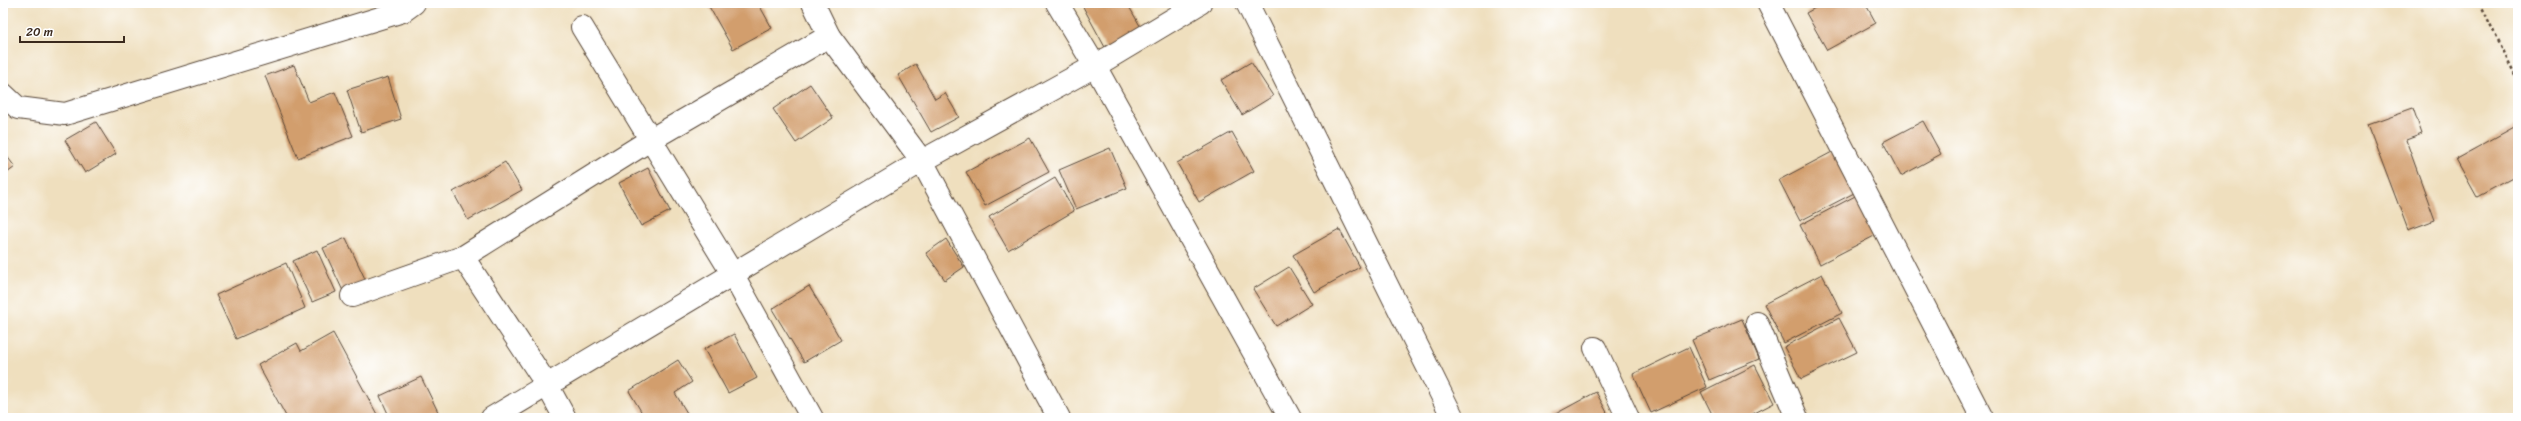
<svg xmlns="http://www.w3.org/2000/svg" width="2521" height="421" viewBox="0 0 2521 421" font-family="Sriracha,sans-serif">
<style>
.building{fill:#d29e6d}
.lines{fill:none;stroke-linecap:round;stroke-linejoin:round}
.minor-casing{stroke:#564536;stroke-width:24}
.path{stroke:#564536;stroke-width:2.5;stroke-dasharray:3 3;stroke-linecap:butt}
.minor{stroke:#fff;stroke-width:22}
</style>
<rect width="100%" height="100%" fill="#fff"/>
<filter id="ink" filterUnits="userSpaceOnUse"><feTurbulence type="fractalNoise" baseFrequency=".025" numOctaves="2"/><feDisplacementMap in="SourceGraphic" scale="8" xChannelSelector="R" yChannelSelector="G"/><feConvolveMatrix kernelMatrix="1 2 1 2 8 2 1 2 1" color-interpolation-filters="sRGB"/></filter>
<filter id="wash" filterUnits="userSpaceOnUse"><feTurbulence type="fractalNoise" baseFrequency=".012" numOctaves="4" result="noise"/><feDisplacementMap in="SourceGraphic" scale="16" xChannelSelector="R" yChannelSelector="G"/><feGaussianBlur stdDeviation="0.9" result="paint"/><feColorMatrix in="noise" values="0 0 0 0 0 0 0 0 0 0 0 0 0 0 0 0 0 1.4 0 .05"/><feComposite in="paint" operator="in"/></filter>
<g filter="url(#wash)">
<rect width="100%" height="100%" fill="#efdfbe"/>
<g id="blocks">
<g class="building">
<polygon points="707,3 758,3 772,28 733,49"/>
<polygon points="1081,3 1127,3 1143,31 1107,51"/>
<polygon points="1824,3 1865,3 1876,23 1827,50 1806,13"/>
<polygon points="1251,62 1273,96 1242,115 1221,80"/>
<polygon points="916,64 935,99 945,93 959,117 931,132 898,75"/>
<polygon points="294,65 309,102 335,92 353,136 298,158 265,76"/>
<polygon points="388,77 401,119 361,132 347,90"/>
<polygon points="810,84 833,118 796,143 773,109"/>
<polygon points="2413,108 2422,134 2406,140 2435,220 2408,230 2368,124"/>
<polygon points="1923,121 1941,154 1901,176 1883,142"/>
<polygon points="96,122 116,154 85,173 65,140"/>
<polygon points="2516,126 2518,175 2477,197 2456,159"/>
<polygon points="1232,132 1254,171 1199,202 1177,163"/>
<polygon points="1030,138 1049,172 985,206 966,172"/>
<polygon points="1110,148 1127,188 1076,209 1059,170"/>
<polygon points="3,151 15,167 3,176"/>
<polygon points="1834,151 1856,192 1800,221 1779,180"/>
<polygon points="505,162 522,190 468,220 453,192"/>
<polygon points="648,168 670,211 641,226 619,183"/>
<polygon points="1055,178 1074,211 1008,250 989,217"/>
<polygon points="1859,194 1880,233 1820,264 1800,225"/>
<polygon points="1339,229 1360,267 1314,292 1293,255"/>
<polygon points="346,238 366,281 343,291 323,248"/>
<polygon points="946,239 964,267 945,280 926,253"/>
<polygon points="317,250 336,292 312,302 293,261"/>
<polygon points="286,263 305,308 236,339 216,295"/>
<polygon points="1289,267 1312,304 1276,326 1253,289"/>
<polygon points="1822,274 1842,313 1784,343 1764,304"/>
<polygon points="809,286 841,340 804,362 772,309"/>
<polygon points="1839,318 1857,352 1801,379 1784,347"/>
<polygon points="1742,319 1759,359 1709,380 1692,340"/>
<polygon points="333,333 379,418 287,418 258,365 297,343 301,351"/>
<polygon points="734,334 757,378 728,393 704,349"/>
<polygon points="1689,347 1707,387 1651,413 1633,374"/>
<polygon points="678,360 692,382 675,393 690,418 645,418 629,391"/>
<polygon points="1755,365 1774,403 1745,418 1714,418 1701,392"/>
<polygon points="421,377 441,418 390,418 380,396"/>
<polygon points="1596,392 1610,418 1548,418"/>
</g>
</g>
</g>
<g filter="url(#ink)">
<use href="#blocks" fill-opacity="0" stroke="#564536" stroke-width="1"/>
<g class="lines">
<g class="minor-casing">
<g id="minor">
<polyline points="813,3 829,36 922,161 1059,418"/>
<polyline points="1057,3 1095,66 1290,418"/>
<polyline points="1247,3 1453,418"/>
<polyline points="1768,3 1982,418"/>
<polyline points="582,27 732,273 812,418"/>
<polyline points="3,94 18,108 65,114 403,11 414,3"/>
<polyline points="463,257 547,385 565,418"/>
<polyline points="352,296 463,257 650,140 829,36"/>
<polyline points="1757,323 1797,418"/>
<polyline points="1595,348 1628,418"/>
<polyline points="492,418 922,161 1095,66 1200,3"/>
</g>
</g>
<polyline class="path" points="2480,3 2518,82"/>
<use href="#minor" class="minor"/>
</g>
</g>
<rect width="2521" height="421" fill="none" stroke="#fff" stroke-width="16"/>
<path d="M20 36v6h104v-6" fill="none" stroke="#3b2a1e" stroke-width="2"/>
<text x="26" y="36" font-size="12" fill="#3b2a1e" stroke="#ffffff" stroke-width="3" paint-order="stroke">20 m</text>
</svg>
